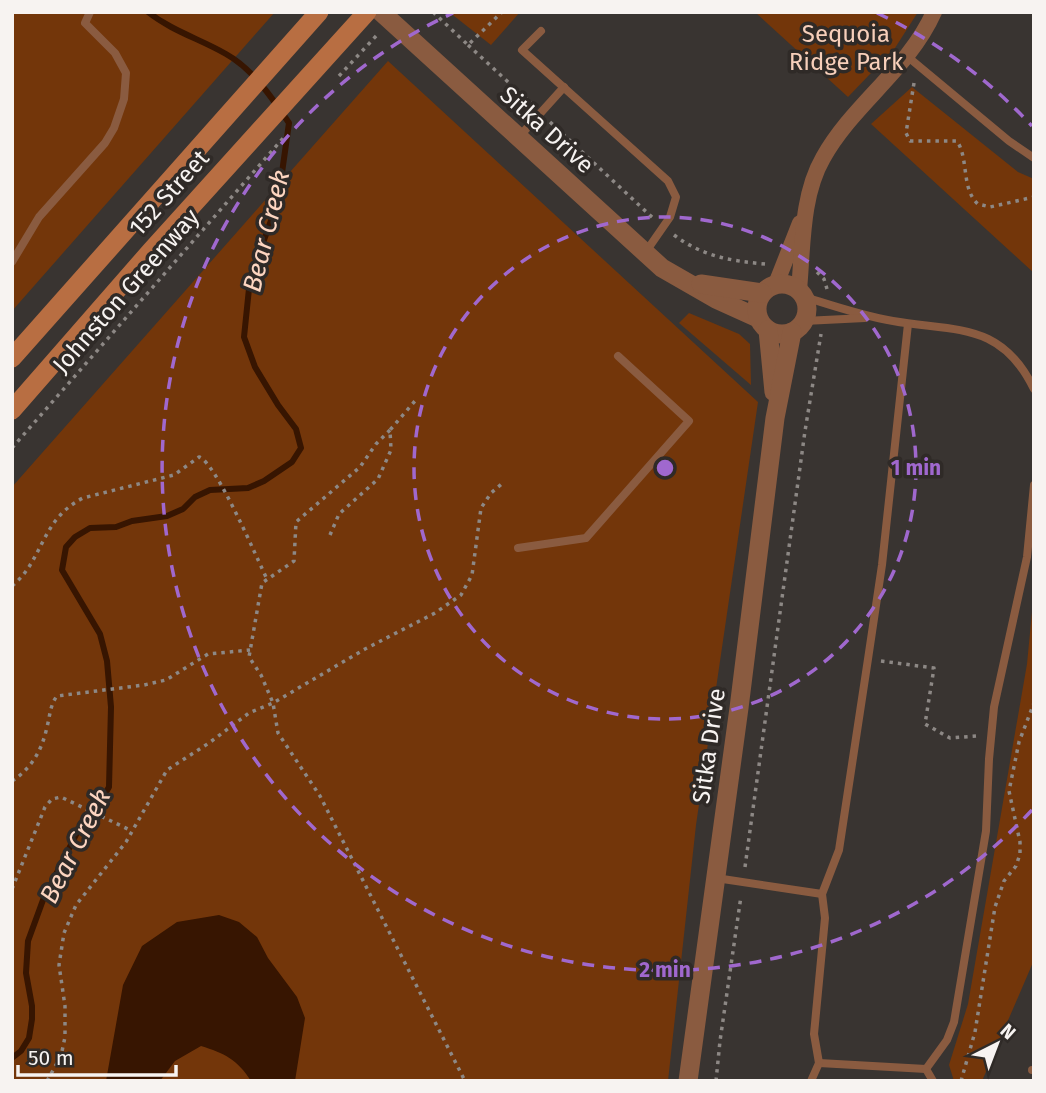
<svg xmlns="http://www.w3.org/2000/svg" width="1046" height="1093" viewBox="0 0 1046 1093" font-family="'Fira Sans',sans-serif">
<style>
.green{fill:#73360a}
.water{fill:#371501}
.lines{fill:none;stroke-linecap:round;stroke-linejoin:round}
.stream{stroke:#371501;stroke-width:6}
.path{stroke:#8d8885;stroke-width:3.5;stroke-dasharray:3.5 5;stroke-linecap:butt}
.service{stroke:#8a5b40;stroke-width:8}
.minor{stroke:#8a5b40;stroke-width:16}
.tertiary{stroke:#8a5b40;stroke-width:19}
.secondary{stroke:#b86e42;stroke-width:19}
.ring{fill:none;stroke:#a068ce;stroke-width:3.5;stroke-dasharray:12 9}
.labels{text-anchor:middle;stroke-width:7;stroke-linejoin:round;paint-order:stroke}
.park-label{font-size:24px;fill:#f7cfba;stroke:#2f2a27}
.street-label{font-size:24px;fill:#f7f3f1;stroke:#2f2a27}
.water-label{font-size:26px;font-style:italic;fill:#fdd5c0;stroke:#2f2a27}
.centre{fill:#a068ce;stroke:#2f2a27;stroke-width:3.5}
.ring-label{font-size:21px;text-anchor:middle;font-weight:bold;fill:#a068ce;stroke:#2f2a27;stroke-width:7;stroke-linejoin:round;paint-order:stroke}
</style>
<rect width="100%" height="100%" fill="#393431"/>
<g class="green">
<polygon points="12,12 275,12 12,311"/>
<polygon points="449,12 520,12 491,45"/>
<polygon points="755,12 918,12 895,48 848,97"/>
<polygon points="388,61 758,402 696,825 668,1081 12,1081 12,487"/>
<polygon points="912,87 1018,172 1034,179 1034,273 871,124"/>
<polygon points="689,313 739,334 750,344 751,385 679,323"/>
<polygon points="1034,591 1034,960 982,1081 954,1081 949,1065 968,1004 1027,664"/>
</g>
<path class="water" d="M219,915L239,922L257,937L268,958L297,997L305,1018L295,1081H251C238,1060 224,1053 201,1046L175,1061L160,1081H106L123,985L142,946L177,922Z"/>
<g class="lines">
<path class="stream" d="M12,1058L21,1051L29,1038L32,1019V1006L26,973L28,941L43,900L83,821L96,809L109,787L111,707L107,661L100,634L62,570L66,547L75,537L90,528L116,527L132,521L167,516L183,509L195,497L210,490L248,488L264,481L292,462L301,448L296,429L278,405L255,367L244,337L250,279L278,201L289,123C272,98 253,69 226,54C200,39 172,31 148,12"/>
<g class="path">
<polyline points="433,12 468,45 502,12"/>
<polyline points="468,45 532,104"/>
<polyline points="339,76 377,35"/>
<path d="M914,83L906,133L910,141H957C969,159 961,189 978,204L990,207L1034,197"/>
<polyline points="550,122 654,219"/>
<path d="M674,235C702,256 730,261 765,264"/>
<polyline points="817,272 824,279 827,289"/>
<polyline points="390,430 376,444 360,467 296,522 294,561 262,583 249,657 261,675 273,703 278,733 320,796 465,1081"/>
<polyline points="12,448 285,136"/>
<polyline points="330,535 339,514 378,479 391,450 390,430 415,401"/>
<path d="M12,586C44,560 40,520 83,498L174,475L199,457C216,462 257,559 267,579"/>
<polyline points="881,661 934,668 925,724 950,738 976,736"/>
<path d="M12,781C32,768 42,750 47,727C50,716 50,705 57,696L144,685L166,680L208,654L250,650"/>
<polyline points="745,867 805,431 821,334"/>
<polyline points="12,889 45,807 52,799 61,797 132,831"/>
<polyline points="47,1081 61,1056 65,1037 65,1006 59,965 64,933 76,905 126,842 167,770 209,743 249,713 273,703 365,649 435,613 461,595 472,575 481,508 491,493 504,482"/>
<polyline points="716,1081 720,1041 741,896"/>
<polyline points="961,1081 975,1032 995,907 1004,881 1016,866 1020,854 1020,842 1009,791 1019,742 1034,703"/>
</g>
<g class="service">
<polyline points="541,31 522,50 668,181 676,197 670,217 645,253"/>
<polyline points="908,57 1009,141 1034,158"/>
<polyline points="518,138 564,87"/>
<polyline points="12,262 39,217 105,143 114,128 124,99 126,73 115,53 85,23 90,12"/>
<path d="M805,297C834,306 863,316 893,321C955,332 1001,321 1034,389"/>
<polyline points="804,321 865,318"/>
<polyline points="518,548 586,538 689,421 618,356"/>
<polyline points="716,878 822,894"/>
<polyline points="819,1063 926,1069"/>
<polyline points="1032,1070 1034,1070"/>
<polyline points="811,1081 819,1063 814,1034 825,918 822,894 839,850 868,659 882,565 908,324"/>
<polyline points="933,1081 926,1069 947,1040 954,1022 986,831 989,759 994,707 1027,557 1034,485"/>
</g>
<g class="minor">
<polyline points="776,284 800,223"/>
<path d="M799,290C803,248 801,196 823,158C853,104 908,70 934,12"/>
</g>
<g class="tertiary">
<polyline points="381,12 662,268 716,299 758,318"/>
<circle cx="782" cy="309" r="25"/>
<polyline points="701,284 762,293"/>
<polyline points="768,330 774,392"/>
<polyline points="688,1081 739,708 775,418 792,332"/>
</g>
<g class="secondary">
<polyline points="12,358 319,12"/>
<polyline points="12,410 150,252 367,12"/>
</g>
</g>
<g class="ring">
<circle cx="665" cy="468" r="251"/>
<path d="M1032 810A502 502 0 1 1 453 13M877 13A502 502 0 0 1 1032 126"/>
</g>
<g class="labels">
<g class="park-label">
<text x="846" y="42">Sequoia<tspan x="846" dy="28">Ridge Park</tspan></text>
</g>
<g class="street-label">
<text transform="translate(547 130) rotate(42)" y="8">Sitka Drive</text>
<text transform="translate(169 193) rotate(-48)" y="8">152 Street</text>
<text transform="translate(126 291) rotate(-49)" y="8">Johnston Greenway</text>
<text transform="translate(709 746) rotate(-82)" y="8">Sitka Drive</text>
</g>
<g class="water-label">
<text transform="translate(266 231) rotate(-76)" y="9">Bear Creek</text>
<text transform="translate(75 846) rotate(-63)" y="9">Bear Creek</text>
</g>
</g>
<circle cx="665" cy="468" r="10" class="centre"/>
<g class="ring-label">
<text x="916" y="475">1 min</text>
<text x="665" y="977">2 min</text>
</g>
<rect width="1046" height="1093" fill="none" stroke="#f7f3f1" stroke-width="28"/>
<g transform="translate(997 1044) rotate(42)" stroke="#2f2a27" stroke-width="5" paint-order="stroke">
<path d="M0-5L12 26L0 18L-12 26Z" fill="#f7f3f1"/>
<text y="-10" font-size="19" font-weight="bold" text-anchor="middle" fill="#f7f3f1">N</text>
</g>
<path d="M18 1065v10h158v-10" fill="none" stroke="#f7f3f1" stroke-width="3.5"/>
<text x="28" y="1065" font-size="21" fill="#f7f3f1" stroke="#2f2a27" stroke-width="5" paint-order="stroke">50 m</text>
</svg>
